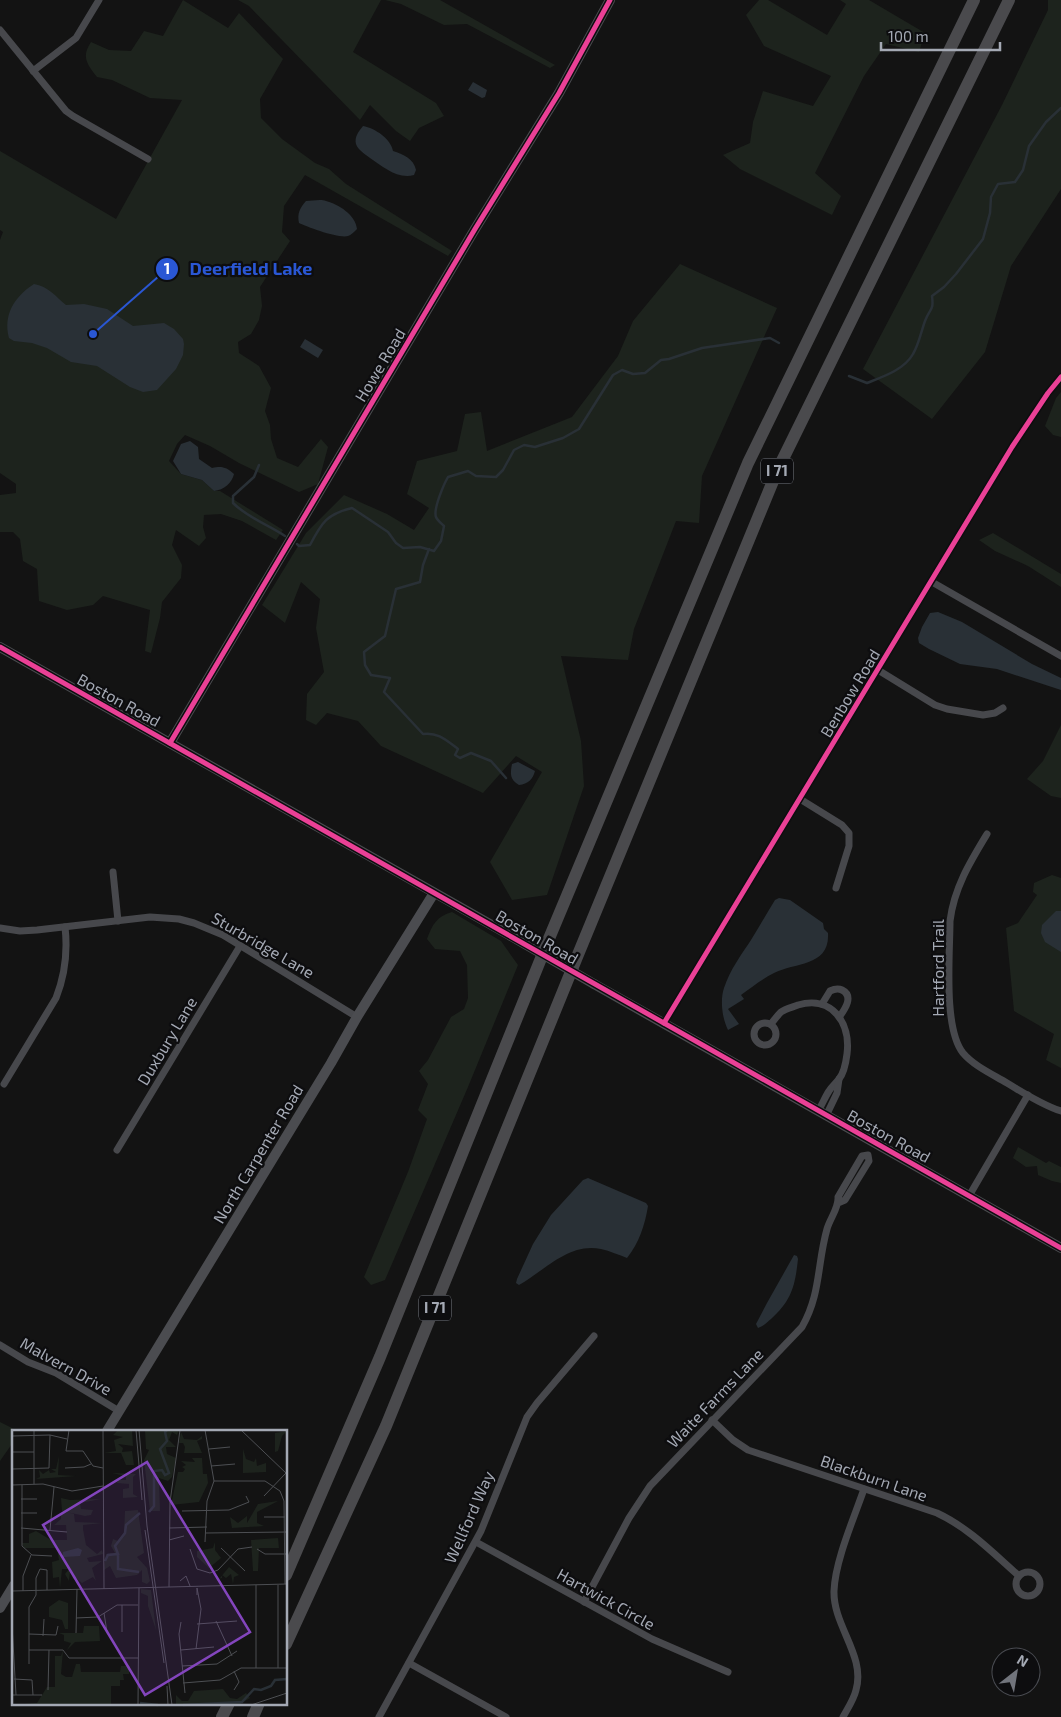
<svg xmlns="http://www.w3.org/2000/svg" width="1061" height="1717" viewBox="0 0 1061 1717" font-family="'Exo 2',sans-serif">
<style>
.green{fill:#1d231d}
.water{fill:#293036}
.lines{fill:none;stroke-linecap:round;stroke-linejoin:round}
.stream{stroke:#293036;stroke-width:2.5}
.street{stroke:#47484c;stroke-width:7}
.secondary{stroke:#4b4c50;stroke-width:10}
.highway{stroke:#4a4a4d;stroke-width:12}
.secondary-bridge{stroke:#4b4c50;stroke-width:10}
.cycleway-casing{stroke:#0d0d0f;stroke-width:8}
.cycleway{stroke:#ea4096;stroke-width:5}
.labels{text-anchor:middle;stroke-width:4.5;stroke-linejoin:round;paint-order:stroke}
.shield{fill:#0d0d0f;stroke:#777a82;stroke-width:1}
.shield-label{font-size:15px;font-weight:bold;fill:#a4a9b4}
.street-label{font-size:16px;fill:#a4a9b4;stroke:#0d0d0f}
.inset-river{fill:none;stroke:#293036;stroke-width:2.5}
.inset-road{fill:none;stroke:#4d4f53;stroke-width:1}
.view{fill:#8345bd;fill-opacity:0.15;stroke:#8345bd;stroke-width:2.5}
.inset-edge{fill:none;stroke:#a4a9b4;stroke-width:2.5}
.leader{fill:none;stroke:#2a57d4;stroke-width:2}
.callout-dot{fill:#2a57d4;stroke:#0d0d0f;stroke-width:2}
.mark-label{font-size:15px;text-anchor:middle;font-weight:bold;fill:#fff}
.callout-label{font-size:18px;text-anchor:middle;font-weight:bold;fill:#2a57d4;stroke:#0d0d0f;stroke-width:4.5;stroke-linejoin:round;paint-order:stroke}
</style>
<rect width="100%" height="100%" fill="#131313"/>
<g class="green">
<path d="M183,0L228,28L239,13L283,59L260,99L261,118L282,139L315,163L329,169L346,184L452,251L448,256L305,175L284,206L282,232L290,241L260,287L262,306L259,320L251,334L238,342L239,353L259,366L271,388L265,411L270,425L271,439L277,458L298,467L321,439L328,447L318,484L299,492L239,463L210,446L185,435L177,444L169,461L181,474L202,480L214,491H220L283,530L276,540L242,521L221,514L204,515L203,527L206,538L199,546L176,530L172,545L182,565L181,578L162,602L160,618L151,653L145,651L150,610L103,596L93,605L67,610L39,601L37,569L23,561L20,539L13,532H0V495L16,493V484L0,473V240L3,232L0,230V151L116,219L182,100L150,98L112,80L97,77C87,64 81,57 91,42L109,50L131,51L144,31L163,36Z"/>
<polygon points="238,0 381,0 353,52 436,103 444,116 419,128 410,141 396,131 370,105 360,120 249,6"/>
<polygon points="385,0 440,0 555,65 550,68 467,24 444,25 401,4"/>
<polygon points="759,0 768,0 827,35 846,4 840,0 869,0 925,33 919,52 886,44 864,76 815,173 841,196 832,215 740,169 723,155 750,143 753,122 763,91 813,106 831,76 764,46 746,15"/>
<polygon points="1048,0 1061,0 1061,189 1011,266 985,352 932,419 863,369 1002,105 1048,10"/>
<polygon points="680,264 777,308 702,476 699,523 676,521 634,629 628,660 561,656 581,741 584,786 547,895 512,900 490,862 542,772 516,756 483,793 381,746 358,721 327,713 316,725 306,720 307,694 324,672 316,628 320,599 301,582 285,623 262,605 306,533 344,495 387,514 414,530 429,508 407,494 417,461 457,451 465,414 481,412 487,451 572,417 618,356 633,321"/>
<polygon points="1061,392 1061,437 1053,435 1045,426 1056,398"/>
<polygon points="993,533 1061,574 1061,587 1028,566 995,551 979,540"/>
<polygon points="1061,725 1061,798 1051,796 1027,779 1043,761"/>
<polygon points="1052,875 1061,878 1061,1068 1046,1060 1054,1034 1014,1011 1006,928 1018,923 1037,895 1033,892 1034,883"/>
<path d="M452,912L501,941L518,965L468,1087L385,1280L371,1285L364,1277L408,1172L427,1119L418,1110L428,1084L419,1071L428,1060L451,1017L464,1009L468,998L467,965L460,951L435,949L427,939C432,925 437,916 452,912Z"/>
<polygon points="1018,1147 1046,1163 1049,1161 1061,1167 1061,1183 1052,1181 1038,1175 1037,1166 1026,1167 1013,1158"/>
<polygon points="0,1422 18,1431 14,1431 14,1441 0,1461"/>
</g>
<g class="water">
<polygon points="473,82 487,90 485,97 482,98 468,90"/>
<path d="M363,126C375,128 391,139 393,151C403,154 414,159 416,170L414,175C398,180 382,166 370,158C365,154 358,150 356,144C354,137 359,131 363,126Z"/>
<path d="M306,201C312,201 321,199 326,201C338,204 356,215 357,229C354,232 351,235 348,236C340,239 307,227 299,223C297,213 300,208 306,201Z"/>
<path d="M34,284C48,286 56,297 66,305L84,304L107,309L133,326L164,323L174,329L183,339L184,344L183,355L176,369L157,390L143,392L130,387L97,366L71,362L47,348L32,343L14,341L9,338C3,315 14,297 34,284Z"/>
<polygon points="305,339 323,350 318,358 300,347"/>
<path d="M190,441L198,447L199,459L212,468C222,466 226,467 234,474C232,483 224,490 214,491L202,480L181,474L173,461L181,444Z"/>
<polygon points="938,612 962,622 1032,664 1061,678 1061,690 997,669 960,664 929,649 919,643 918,638 922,627 930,613"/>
<path d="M518,762L535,771C533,779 528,784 519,785C510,780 510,774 512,764Z"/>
<path d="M779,898L790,900L823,923L824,929L828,933C830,967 795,962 774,973C762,979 752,987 741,995L744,999L728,1009L739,1024L728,1030C722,1018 720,1000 724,988C730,970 741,955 751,940C759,927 767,913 775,900Z"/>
<polygon points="1056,911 1061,911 1061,952 1045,942 1041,933 1042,925"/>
<path d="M588,1178L646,1203L648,1206C645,1225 639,1243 627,1258C619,1255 610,1251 601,1249C569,1242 544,1271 519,1285L516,1283L517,1279L533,1244L551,1215L583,1180Z"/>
<path d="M794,1255L797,1256L798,1259C795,1286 792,1300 771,1319C767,1322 764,1326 758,1328L756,1324L767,1303Z"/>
</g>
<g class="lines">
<g class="stream">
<path d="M849,376L867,383C882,377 904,370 913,354C919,344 921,332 925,321C930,308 934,311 932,296L944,287L956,274L983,239L990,213L991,197L998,184L1015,182L1023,170L1029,146L1046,122L1061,108"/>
<path d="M259,465L254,477L233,496V503C248,518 267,524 285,536"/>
<path d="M297,544L299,546L310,545C322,522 327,514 352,508L388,532L396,543L403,548L420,547L434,551L441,541L444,526C442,524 437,520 436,517C433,509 444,484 448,477L468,471L476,476L496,477L503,470L514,450L524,445L535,447L563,438L579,429L613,375L622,370L633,374L645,373L661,360L669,359L702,348L770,338L779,343"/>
<path d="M429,549L423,565L420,582L396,589L385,636L364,652L365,665L371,675L390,678L384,692L423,734C438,732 446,740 458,749L455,755L460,758L471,753L491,761L506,778"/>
</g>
<g class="street">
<polyline points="0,30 66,111 73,116 148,159"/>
<polyline points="33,71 76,38 99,0"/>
<polyline points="932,582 1061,656"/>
<polyline points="878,670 935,705 947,709 983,715 995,713 1003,708"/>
<polyline points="800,799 842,825 849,833 849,846 836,888"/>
<path d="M987,834C970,862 954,888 950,921C950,953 943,1028 963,1053C974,1066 992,1074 1007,1083C1024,1093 1042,1105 1061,1111"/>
<polyline points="113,872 118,921"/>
<polyline points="0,928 20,931 37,930 150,917 179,919 194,923 223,935 357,1017"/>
<path d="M822,1004L830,991C834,989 838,988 842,990C854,996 845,1009 840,1016"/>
<circle cx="765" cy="1034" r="11"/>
<polyline points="664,1023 1012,447 1048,393 1061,377"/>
<path d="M771,1024C774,1020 777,1016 781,1012C785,1009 793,1007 798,1005C832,995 851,1023 847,1054C846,1062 844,1073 839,1079C836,1083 832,1086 829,1091C825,1097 822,1105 818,1111"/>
<path d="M4,1084L56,998C65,975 68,953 65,927"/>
<polyline points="826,1116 837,1093 839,1079"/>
<polyline points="117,1150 240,946"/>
<polyline points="969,1196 1028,1095"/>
<polyline points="0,1345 28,1362 56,1373 119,1411"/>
<path d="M712,1420L733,1440L748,1450L937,1513C969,1528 993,1553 1019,1576"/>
<polyline points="476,1542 652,1639 728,1672"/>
<circle cx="1028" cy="1584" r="12"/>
<path d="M584,1602L629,1518L650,1486L802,1327C821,1294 817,1264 827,1229C830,1218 839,1208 838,1197L862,1156L868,1155L869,1161L845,1200L838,1203"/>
<polyline points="409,1663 506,1717"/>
<polyline points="379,1717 481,1531 527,1417 537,1403 594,1336"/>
<path d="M843,1717C848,1708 854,1699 856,1690C866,1656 833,1626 834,1591C835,1561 854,1518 864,1489"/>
</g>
<g class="secondary">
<polyline points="0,647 511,936"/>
<polyline points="170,743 475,229 559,93 610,0"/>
<polyline points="594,984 1061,1248"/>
<polyline points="107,1431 331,1063 357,1017 434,893"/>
<polyline points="0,1608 14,1585"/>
</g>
<g class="highway">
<polyline points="286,1575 380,1357 548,941 748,463 974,0"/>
<polyline points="286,1644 386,1426 577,957 778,469 1009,0"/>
<polyline points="222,1717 229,1703"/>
<polyline points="253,1717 259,1703"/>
</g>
<polyline class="secondary-bridge" points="511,936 594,984"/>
<g class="cycleway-casing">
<g id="cycleway">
<polyline points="0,647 1061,1248"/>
<polyline points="170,743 475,229 559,93 610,0"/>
<polyline points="664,1023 1012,447 1048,393 1061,377"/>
</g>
</g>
<use href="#cycleway" class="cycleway"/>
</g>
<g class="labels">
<g class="shield">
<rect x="761" y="458.5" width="32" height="25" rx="4"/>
<rect x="419" y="1295.5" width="32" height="25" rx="4"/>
</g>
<g class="shield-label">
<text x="777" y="476">I 71</text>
<text x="435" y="1313">I 71</text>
</g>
<g class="street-label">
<text transform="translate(380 365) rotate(-59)" y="6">Howe Road</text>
<text transform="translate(850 693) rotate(-59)" y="6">Benbow Road</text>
<text transform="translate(119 700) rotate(29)" y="6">Boston Road</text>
<text transform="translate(537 937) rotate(30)" y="6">Boston Road</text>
<text transform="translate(263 945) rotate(30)" y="6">Sturbridge Lane</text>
<text transform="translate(938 968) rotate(-90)" y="6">Hartford Trail</text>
<text transform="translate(167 1041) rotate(-59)" y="6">Duxbury Lane</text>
<text transform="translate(889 1136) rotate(29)" y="6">Boston Road</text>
<text transform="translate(258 1154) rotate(-59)" y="6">North Carpenter Road</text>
<text transform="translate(66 1366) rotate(29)" y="6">Malvern Drive</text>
<text transform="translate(715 1398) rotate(-46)" y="6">Waite Farms Lane</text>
<text transform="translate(874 1478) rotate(19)" y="6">Blackburn Lane</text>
<text transform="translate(469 1517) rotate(-66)" y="6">Wellford Way</text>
<text transform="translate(606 1599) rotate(29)" y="6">Hartwick Circle</text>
</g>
</g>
<g transform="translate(12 1430)">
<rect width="275" height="275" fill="#131313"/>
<path d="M106,0H120L121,16L106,14L111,18L110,22L120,21L122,35H114L109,23H92L104,21L102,10L111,7L101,5ZM133,0H167L165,5L160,2L157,10L164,17H154L155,24L164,28L160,47L156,51L147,48L148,81H138L132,30L137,20L134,19ZM275,1L270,6L266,21L263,22V3ZM169,2L172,9L185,10L190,6V9L185,11L190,23H172L173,17L171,13H167ZM231,19L234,29L242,32L244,28L245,36L254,33V42L231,43ZM47,26L46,45L64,46L24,49L28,47L27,40L31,44L37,40L38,43L44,42L39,39H44ZM180,28H190L191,44H195L196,53L187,72L159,75L166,42H171L173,39L170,37L174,35L169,31L183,32ZM100,43L124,44L121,47V64L126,67L111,68V59L117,58V54L105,53L106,50H114V46ZM49,68L58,70L89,69L68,73L69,79L81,80L79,85L73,86L50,81ZM266,71L245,82V93L252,96L220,98L218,87L226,93L235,86V93L246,74ZM126,80L132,123L125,127L135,138L138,151L135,154L130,152V140L125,145L104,148L98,136L92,140L94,124L103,123L99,116L101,109L106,111L112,103L113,81ZM55,82L62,84L63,92L90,93L71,95V99L74,115L85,124L90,120L91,124L75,128L77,132L90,131L80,138L84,151L81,147L70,153L64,148L61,149L58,142L57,151L53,144L57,139H50L48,158L47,147L41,148L40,132L47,130L45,118H12L10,113H17V104L24,101L39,110H55L54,95H42L49,89V84ZM266,108L267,118H247L246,141H241L239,110ZM203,112V120L209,128L197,138L185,127V121L201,118ZM217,137L227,145L222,147L221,154L219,144L214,148L210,145V148L200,150L208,148ZM129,159L139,160L144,200L136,176V166L129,163ZM47,170L56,173V199H53L50,190L37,187V177ZM72,196H87L88,211L63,212L55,220L59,213L52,211V205L47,203H71ZM51,220L49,244L54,247H60L64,234H68L69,242H108L109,236H118L117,244H111L112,250H108V256H99V275H0L25,273L35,257H43V226H49ZM211,259L218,268L225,269L234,263L238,268L228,274L164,275V265L170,271H176L182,261Z" fill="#1d231d"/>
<path d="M66,118L70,120L68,126L51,127V122Z" fill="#293036"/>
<path class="inset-river" d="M137,82L142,76V41L150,40L153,45L157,43L148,19L155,11L153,2L155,0M106,124V139L127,142M93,131L96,125L106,124L103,116L113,103L114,95L128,83M128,273L146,275M171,275L230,272L242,259L249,260L259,256L263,250L275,249"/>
<path class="inset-road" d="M22,0V54M57,0L54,21H71L81,36L91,38M91,0L92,159M124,0L130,70M127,0L135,96L160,275M193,0L202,51L195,71L193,112M229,0L275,44M0,6L38,5L55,9M197,19L218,17M0,22H22M199,36L223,34M53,38L72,37L79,34M0,39L37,38L38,5M202,51H253L268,61L272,71L273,154M0,55L31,54L60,61L91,56M10,55V116L20,125L40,126M252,66L274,43M9,69H25M170,81L217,80L237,72L234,66M9,83H25M252,87H273M9,98L55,102M157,98L195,97M38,100L42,57M133,100L152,233M194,103L275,102M157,110L172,106M209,118L233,141M178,119L185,139L198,143L206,140L226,119L240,117M245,119L253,124H274M168,151L174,146L178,156M244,155V238M266,155V238M157,157L158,72L168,0M0,161L275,154M11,161V146L19,125M92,183L95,202M64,188L86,187L105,175H126M204,191L220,226M169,192L167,204L173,263M185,194L225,191M0,195L4,265M110,202V175M64,203L65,159M17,204L44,205L46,196M31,206L32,189M184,219L189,179L185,158V165M17,220H51L57,228M169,220L202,217M57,228H126M17,234V177L24,165V148L28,139L35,140V160M170,236L205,234L225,221M222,241L227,252L222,260M2,249L20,250L21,265M171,253L208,250L229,238H275M155,256L156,275M36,260L37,220M0,265H30M126,275L127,158M239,275L275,263"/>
<path class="view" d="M135,32L238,202L133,265L31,95Z"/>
<rect width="275" height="275" class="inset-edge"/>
</g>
<path class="leader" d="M93 334L167 269"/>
<g class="callout-dot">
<circle cx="93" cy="334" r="5"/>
<circle cx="167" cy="269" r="12"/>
</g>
<g class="mark-label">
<text x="167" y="274">1</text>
</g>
<g class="callout-label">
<text x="251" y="275">Deerfield Lake</text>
</g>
<g transform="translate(1016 1672) rotate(31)"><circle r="24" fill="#0d0d0f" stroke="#494b51"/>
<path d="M0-4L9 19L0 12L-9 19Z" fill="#71747c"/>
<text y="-8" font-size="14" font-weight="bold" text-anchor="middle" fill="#a4a9b4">N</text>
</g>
<path d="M881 42v8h119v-8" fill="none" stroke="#a4a9b4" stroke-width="2.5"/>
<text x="888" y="42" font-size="15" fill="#a4a9b4" stroke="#0d0d0f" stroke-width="4" paint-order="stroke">100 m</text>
</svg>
